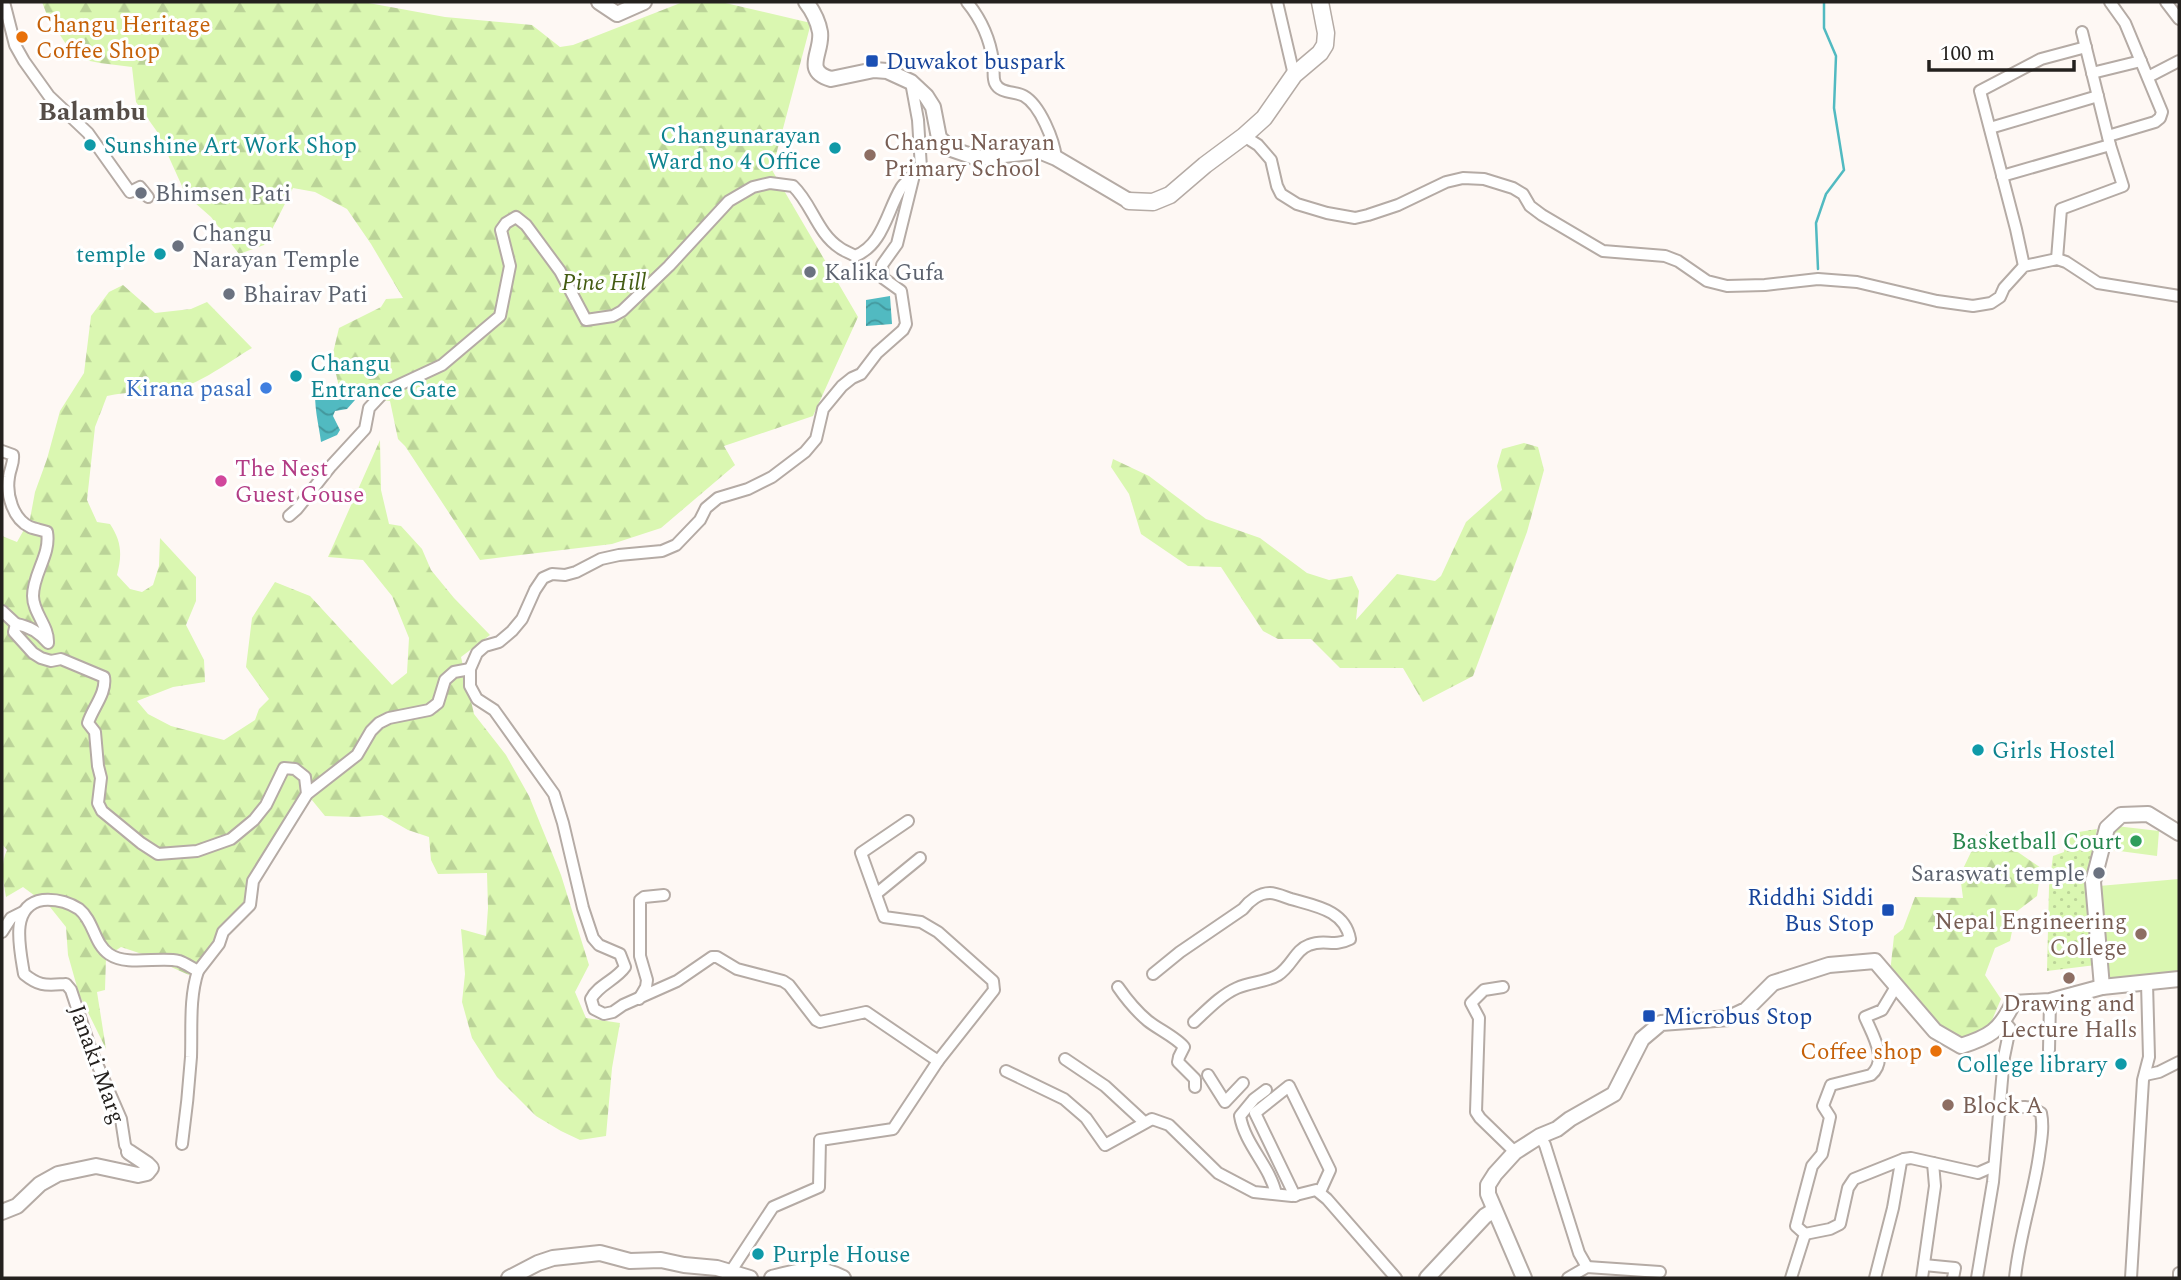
<svg xmlns="http://www.w3.org/2000/svg" width="2181" height="1280" viewBox="0 0 2181 1280" font-family="Spectral,serif">
<style>
.grass{fill:url(#grass-dots)}
.forest{fill:url(#forest-firs)}
.pitch{fill:#daf7b1}
.water{fill:url(#water-waves)}
.lines{fill:none;stroke-linecap:round;stroke-linejoin:round}
.stream{stroke:#51bac1;stroke-width:2.5}
.minor-casing{stroke:#b5aba5;stroke-width:14}
.tertiary-casing{stroke:#b5aba5;stroke-width:18}
.secondary-casing{stroke:#b5aba5;stroke-width:19}
.minor{stroke:#fff;stroke-width:10}
.tertiary{stroke:#fff;stroke-width:14}
.secondary{stroke:#fff;stroke-width:16}
.food-dot{fill:#e8710a;stroke:#fff;stroke-width:2.5}
.transit-dot{fill:#1a4fb4;stroke:#fff;stroke-width:2.5}
.culture-dot{fill:#0f9aa8;stroke:#fff;stroke-width:2.5}
.education-dot{fill:#8d6e63;stroke:#fff;stroke-width:2.5}
.worship-dot{fill:#6b7280;stroke:#fff;stroke-width:2.5}
.shop-dot{fill:#3f7fe0;stroke:#fff;stroke-width:2.5}
.hotel-dot{fill:#d1479c;stroke:#fff;stroke-width:2.5}
.leisure-dot{fill:#2e9e5b;stroke:#fff;stroke-width:2.5}
.labels{text-anchor:middle;stroke-width:6;stroke-linejoin:round;paint-order:stroke}
.food-label{font-size:23px;fill:#c56008;stroke:#fff;text-anchor:start}
.transit-label{font-size:23px;fill:#164399;stroke:#fff;text-anchor:start}
.culture-label{font-size:23px;fill:#0d838f;stroke:#fff;text-anchor:start}
.education-label{font-size:23px;fill:#785e54;stroke:#fff;text-anchor:start}
.worship-label{font-size:23px;fill:#5b616d;stroke:#fff;text-anchor:start}
.park-label{font-size:23px;font-style:italic;fill:#445c13;stroke:#fff}
.shop-label{font-size:23px;fill:#366cbe;stroke:#fff;text-anchor:end}
.hotel-label{font-size:23px;fill:#b23c85;stroke:#fff;text-anchor:start}
.leisure-label{font-size:23px;fill:#27864d;stroke:#fff;text-anchor:end}
.street-label{font-size:23px;fill:#24211e;stroke:#fff}
.quarter-label{font-size:26px;font-weight:bold;fill:#554d47;stroke:#fff}
</style>
<defs>
<pattern id="grass-dots" width="8" height="8" patternUnits="userSpaceOnUse" patternTransform="scale(1.75)"><rect width="8" height="8" fill="#daf7b1"/><path d="M2 2h.1M6 6h.1" fill="none" stroke="#bbd398" stroke-width="1.8" stroke-linecap="round"/></pattern>
<pattern id="forest-firs" width="22" height="20" patternUnits="userSpaceOnUse" patternTransform="scale(1.75)"><rect width="22" height="20" fill="#daf7b1"/><path d="M5 1l3.5 6h-7zM16 11l3.5 6h-7z" fill="#bbd398"/></pattern>
<pattern id="water-waves" width="16" height="10" patternUnits="userSpaceOnUse" patternTransform="scale(1.75)"><rect width="16" height="10" fill="#51bac1"/><path d="M0 5q4-4 8 0t8 0" fill="none" stroke="#43979c"/></pattern>
</defs>
<rect width="100%" height="100%" fill="#fef8f4"/>
<polygon class="grass" points="2097,829 2088,871 2096,965 2047,971 2049,887 2053,856 2064,852 2065,844 2073,833"/>
<g class="forest">
<polygon points="42,2 363,2 445,17 532,25 560,47 573,45 683,2 721,2 811,23 772,170 858,317 813,416 724,446 735,465 661,528 612,544 480,560 405,446 398,439 390,401 360,397 340,391 332,357 339,328 381,307 386,299 403,298 371,244 347,209 315,192 293,188 264,245 239,254 211,217 186,195 158,133 136,102 132,67 100,63 75,58 47,15"/>
<path d="M123,285L155,313L191,309L207,302L252,348C225,364 194,389 163,392C143,394 128,391 107,396L95,427L87,500L97,522L110,524C122,542 122,555 117,575L130,589L142,592L153,585L159,566L160,538L196,577V601L186,625L204,660L205,682L173,687L137,701L148,714L171,726L224,740L255,720L259,709L269,699L246,667L252,618L275,582L310,596L392,685L407,673L409,638L392,596L363,560L328,557L380,440L381,490L389,524L401,526L422,549L431,570L454,598L490,635L461,657L474,714L506,755L529,796L561,875L589,965L575,992L586,1018L620,1023L612,1068L606,1136L580,1140L561,1131L536,1116L497,1077L472,1038L462,1002L465,974L461,929L486,936L488,908L487,873L438,874L431,860L429,837L408,830L382,815L357,817L325,816L307,794L253,881L243,904L210,954L189,975L142,954L121,947L106,957L105,990L97,992L106,1049L79,994L68,955L66,927L50,907L23,887L6,897C3,880 0,865 7,850L2,844V536L17,542L30,519L35,492L47,459L60,411L84,373L91,316L109,292Z"/>
<polygon points="1524,443 1538,447 1544,470 1527,532 1473,676 1423,702 1403,668 1340,668 1311,639 1278,639 1263,631 1221,567 1188,566 1141,534 1129,494 1111,467 1113,459 1149,476 1206,519 1260,538 1307,573 1329,580 1352,576 1359,591 1356,620 1397,574 1435,581 1441,576 1466,522 1502,490 1497,466 1502,449"/>
<polygon points="1989,832 2041,868 2037,896 2016,912 2010,941 1995,948 1985,975 2001,999 1987,1032 1958,1045 1936,1032 1890,973 1894,936 1903,929 1915,897 1963,898 1960,875 1973,848"/>
</g>
<g class="pitch">
<polygon points="2116,826 2159,831 2157,856 2112,850"/>
<polygon points="2179,879 2179,974 2105,980 2099,886"/>
</g>
<g class="water">
<polygon points="890,296 892,324 866,326 866,300"/>
<path d="M328,384C334,391 347,392 355,400L347,409L335,411L333,416L340,430L337,435L321,442C319,425 313,404 316,388Z"/>
</g>
<g class="lines">
<polyline class="stream" points="1818,269 1816,223 1826,194 1844,170 1834,108 1836,56 1824,28 1824,2"/>
<g class="minor-casing">
<g id="minor">
<polyline points="4,2 15,45 24,61 49,96 88,133 130,192 140,187 148,197"/>
<path d="M967,2C981,19 990,39 993,61C995,68 992,76 995,83C1000,94 1015,91 1024,96C1040,105 1054,140 1056,158"/>
<polyline points="1277,2 1294,75"/>
<polyline points="2166,2 2179,19"/>
<polyline points="2092,73 2141,61"/>
<polyline points="2148,77 2179,61"/>
<polyline points="1990,128 2098,96"/>
<polyline points="1244,136 1258,145 1271,160 1277,186 1281,194 1297,204 1327,213 1355,218 1368,215 1398,205 1446,182 1463,178 1484,179 1513,188 1523,194 1530,206 1542,215 1603,251 1665,256 1678,261 1707,281 1727,286 1765,285 1818,279 1857,282 1937,301 1973,306 1991,303 2000,297 2004,288 2024,266 2057,259 2066,262 2098,283 2179,296"/>
<polyline points="2108,136 2155,122 2160,118 2162,112 2125,23 2110,2"/>
<path d="M914,175L897,244L882,265L883,278L901,291L906,324L903,330L877,353L861,374L852,378L842,386L823,409L816,439L805,452L772,477L748,489L718,498L706,508L700,520L676,545L662,551L619,555L601,559L576,572L565,575L552,574L543,578L535,590L522,619L512,631L499,642L485,646L477,653L470,669V686L477,699L494,710L554,794L563,823L583,908L593,938L599,945L620,954L625,967C616,980 598,985 591,999L594,1009L604,1014L613,1012L623,1005L677,981L712,957H717L737,969L783,981L789,985L816,1020L820,1022L866,1012L938,1061"/>
<polyline points="2002,176 2110,145"/>
<polyline points="2057,259 2061,209 2123,186 2110,145 2082,32"/>
<polyline points="2024,266 2016,229 1980,91 2041,59 2086,47"/>
<path d="M2,451L13,455C14,464 10,468 9,477C6,495 13,519 30,527C35,529 41,530 47,532C51,555 33,573 33,596C33,613 49,626 48,643C40,633 28,626 16,624L14,632L33,653L41,658L51,661L61,659L104,677C107,693 92,709 88,723L95,732L98,766L101,778L98,803L102,811L141,843L158,854L197,851L231,839L254,820L266,805L284,768L295,769L305,777L307,794"/>
<path d="M289,516L297,509L331,466L365,429L369,408L384,392L442,365L500,316L510,266L501,230L506,223L516,217L526,225L560,271L586,320L613,316L622,311L669,266L729,201L753,187L770,183L793,186C812,204 817,233 840,248C844,251 850,253 855,256C883,245 887,211 901,188C906,180 915,176 921,168L918,120L911,82"/>
<polyline points="2,611 16,624"/>
<polyline points="876,894 920,858"/>
<polyline points="2,932 11,918 23,912"/>
<path d="M1153,974L1180,952L1243,909C1249,901 1259,893 1270,893C1276,893 1285,897 1291,899C1315,906 1345,910 1350,939C1332,948 1326,938 1309,945C1295,950 1292,966 1278,975C1267,982 1250,982 1237,988C1221,995 1207,1010 1194,1022"/>
<path d="M1118,987C1127,1000 1136,1011 1148,1021C1158,1029 1177,1038 1184,1047L1179,1057L1178,1062L1195,1079V1087"/>
<polyline points="1503,987 1484,990 1471,1003 1479,1018 1476,1112 1480,1118 1515,1152"/>
<polyline points="639,999 646,987 647,980 640,956 640,900 644,897 664,895"/>
<polyline points="2049,1050 2050,1001"/>
<polyline points="1065,1059 1105,1086 1144,1122"/>
<polyline points="1006,1071 1064,1099 1086,1118 1105,1145 1152,1119 1169,1125 1218,1173 1254,1192 1292,1196 1316,1190 1327,1199 1396,1278"/>
<polyline points="1208,1075 1225,1102 1243,1083"/>
<polyline points="2145,1075 2159,1072 2179,1062"/>
<path d="M1266,1090L1254,1099L1240,1116C1245,1145 1270,1166 1276,1194"/>
<path d="M2000,1110C2015,1108 2028,1103 2041,1113C2044,1127 2041,1141 2039,1156C2033,1197 2019,1237 2015,1278"/>
<polyline points="1540,1136 1545,1145 1579,1253 1587,1267"/>
<path d="M182,1144C186,1115 189,1086 191,1057C192,1029 189,998 198,971"/>
<path d="M129,1152L125,1145L121,1119L91,1050L71,990L66,984C46,985 40,987 24,974C20,949 9,905 43,900C56,899 68,902 79,909C94,921 94,944 109,954C128,967 159,956 179,961C185,963 192,968 198,971L219,944L223,932L250,905L253,881L307,794L357,755L371,731L379,723L389,718L429,710L438,703L445,680L454,672L470,669"/>
<polyline points="1295,1196 1255,1113 1289,1086 1330,1170 1320,1192"/>
<polyline points="1805,1234 1830,1229 1840,1224 1848,1188 1854,1179 1904,1159"/>
<polyline points="1924,1265 1955,1268 1953,1278"/>
<polyline points="731,1271 773,1207 819,1187 820,1140 893,1129 938,1061 994,990 993,981 938,932 921,922 884,917 861,853 908,821"/>
<polyline points="1568,1278 1587,1267 1660,1272"/>
<path d="M1791,1278L1805,1234L1796,1226L1812,1166L1822,1154L1830,1117L1823,1106L1831,1085L1871,1075C1889,1060 1872,1034 1865,1017L1882,1010L1897,985"/>
<polyline points="1875,1278 1893,1208 1901,1162 1904,1159 1911,1158 1978,1173 1994,1166"/>
<polyline points="1922,1278 1935,1186 1933,1163"/>
<polyline points="1977,1278 1993,1182 2004,1057 2010,1028 2004,1021"/>
<polyline points="2131,1278 2143,1080 2149,1057 2147,983"/>
<polyline points="2179,1278 2179,1273"/>
</g>
</g>
<g class="tertiary-casing">
<g id="tertiary">
<polyline points="599,2 617,14 644,2"/>
<path d="M806,2C813,11 818,21 820,32C823,52 802,71 831,79L874,70L887,71L911,82L926,96L933,107L939,138L951,149L977,158L1039,151L1056,158L1129,201"/>
<polyline points="2102,987 2093,882 2107,828 2121,815 2148,814 2179,833"/>
<polyline points="2,1212 17,1206 40,1184 58,1174 96,1166 138,1175 147,1173 151,1168 147,1164 129,1152"/>
<polyline points="509,1278 538,1263 553,1258 600,1253 630,1261 661,1260 684,1265 717,1268 750,1278"/>
<path d="M772,1278C798,1271 818,1265 843,1278"/>
<polyline points="1427,1278 1485,1216 1493,1211"/>
<path d="M1524,1278L1488,1194V1185L1495,1174L1515,1152L1540,1136L1557,1129L1570,1119L1614,1094L1642,1039L1661,1023L1729,1018L1746,1010L1773,983L1829,965L1875,961L1935,1031L1961,1046C1989,1037 2000,1031 2013,1003L2050,1001L2102,987L2179,979"/>
</g>
</g>
<g class="secondary-casing">
<polyline id="secondary" points="1129,201 1153,202 1170,195 1205,165 1244,136 1264,118 1294,75 1320,53 1325,45 1326,33 1320,2"/>
</g>
<use href="#minor" class="minor"/>
<use href="#tertiary" class="tertiary"/>
<use href="#secondary" class="secondary"/>
</g>
<g class="food-dot">
<circle cx="22" cy="37" r="7"/>
<circle cx="1936" cy="1051" r="7"/>
</g>
<g class="transit-dot">
<rect x="865" y="54" width="14" height="14" rx="3.5"/>
<rect x="1881" y="903" width="14" height="14" rx="3.5"/>
<rect x="1642" y="1009" width="14" height="14" rx="3.5"/>
</g>
<g class="culture-dot">
<circle cx="90" cy="145" r="7"/>
<circle cx="835" cy="148" r="7"/>
<circle cx="160" cy="254" r="7"/>
<circle cx="296" cy="376" r="7"/>
<circle cx="1978" cy="750" r="7"/>
<circle cx="2121" cy="1064" r="7"/>
<circle cx="758" cy="1254" r="7"/>
</g>
<g class="education-dot">
<circle cx="870" cy="155" r="7"/>
<circle cx="2141" cy="934" r="7"/>
<circle cx="2069" cy="978" r="7"/>
<circle cx="1948" cy="1105" r="7"/>
</g>
<g class="worship-dot">
<circle cx="141" cy="193" r="7"/>
<circle cx="178" cy="246" r="7"/>
<circle cx="810" cy="272" r="7"/>
<circle cx="229" cy="294" r="7"/>
<circle cx="2099" cy="873" r="7"/>
</g>
<circle class="shop-dot" cx="266" cy="388" r="7"/>
<circle class="hotel-dot" cx="221" cy="481" r="7"/>
<circle class="leisure-dot" cx="2136" cy="841" r="7"/>
<g class="labels">
<g class="food-label">
<text x="36" y="32">Changu Heritage<tspan x="36" dy="26">Coffee Shop</tspan></text>
<text x="1922" y="1059" text-anchor="end">Coffee shop</text>
</g>
<g class="transit-label">
<text x="886" y="69">Duwakot buspark</text>
<text x="1874" y="905" text-anchor="end">Riddhi Siddi<tspan x="1874" dy="26">Bus Stop</tspan></text>
<text x="1663" y="1024">Microbus Stop</text>
</g>
<g class="culture-label">
<text x="821" y="143" text-anchor="end">Changunarayan<tspan x="821" dy="26">Ward no 4 Office</tspan></text>
<text x="104" y="153">Sunshine Art Work Shop</text>
<text x="146" y="262" text-anchor="end">temple</text>
<text x="310" y="371">Changu<tspan x="310" dy="26">Entrance Gate</tspan></text>
<text x="1992" y="758">Girls Hostel</text>
<text x="2107" y="1072" text-anchor="end">College library</text>
<text x="772" y="1262">Purple House</text>
</g>
<g class="education-label">
<text x="884" y="150">Changu Narayan<tspan x="884" dy="26">Primary School</tspan></text>
<text x="2127" y="929" text-anchor="end">Nepal Engineering<tspan x="2127" dy="26">College</tspan></text>
<text x="2069" y="1011" text-anchor="middle">Drawing and<tspan x="2069" dy="26">Lecture Halls</tspan></text>
<text x="1962" y="1113">Block A</text>
</g>
<g class="worship-label">
<text x="155" y="201">Bhimsen Pati</text>
<text x="192" y="241">Changu<tspan x="192" dy="26">Narayan Temple</tspan></text>
<text x="824" y="280">Kalika Gufa</text>
<text x="243" y="302">Bhairav Pati</text>
<text x="2085" y="881" text-anchor="end">Saraswati temple</text>
</g>
<g class="park-label">
<text x="604" y="290">Pine Hill</text>
</g>
<g class="shop-label">
<text x="252" y="396">Kirana pasal</text>
</g>
<g class="hotel-label">
<text x="235" y="476">The Nest<tspan x="235" dy="26">Guest Gouse</tspan></text>
</g>
<g class="leisure-label">
<text x="2122" y="849">Basketball Court</text>
</g>
<g class="street-label">
<text transform="translate(98 1064) rotate(70)" y="8">Janaki Marg</text>
</g>
<g class="quarter-label">
<text x="92" y="120">Balambu</text>
</g>
</g>
<rect width="2181" height="1280" fill="none" stroke="#24211e" stroke-width="7"/>
<path d="M1929 60v10h145v-10" fill="none" stroke="#24211e" stroke-width="3.5"/>
<text x="1940" y="60" font-size="21" fill="#24211e" stroke="#ffffff" stroke-width="5" paint-order="stroke">100 m</text>
</svg>
